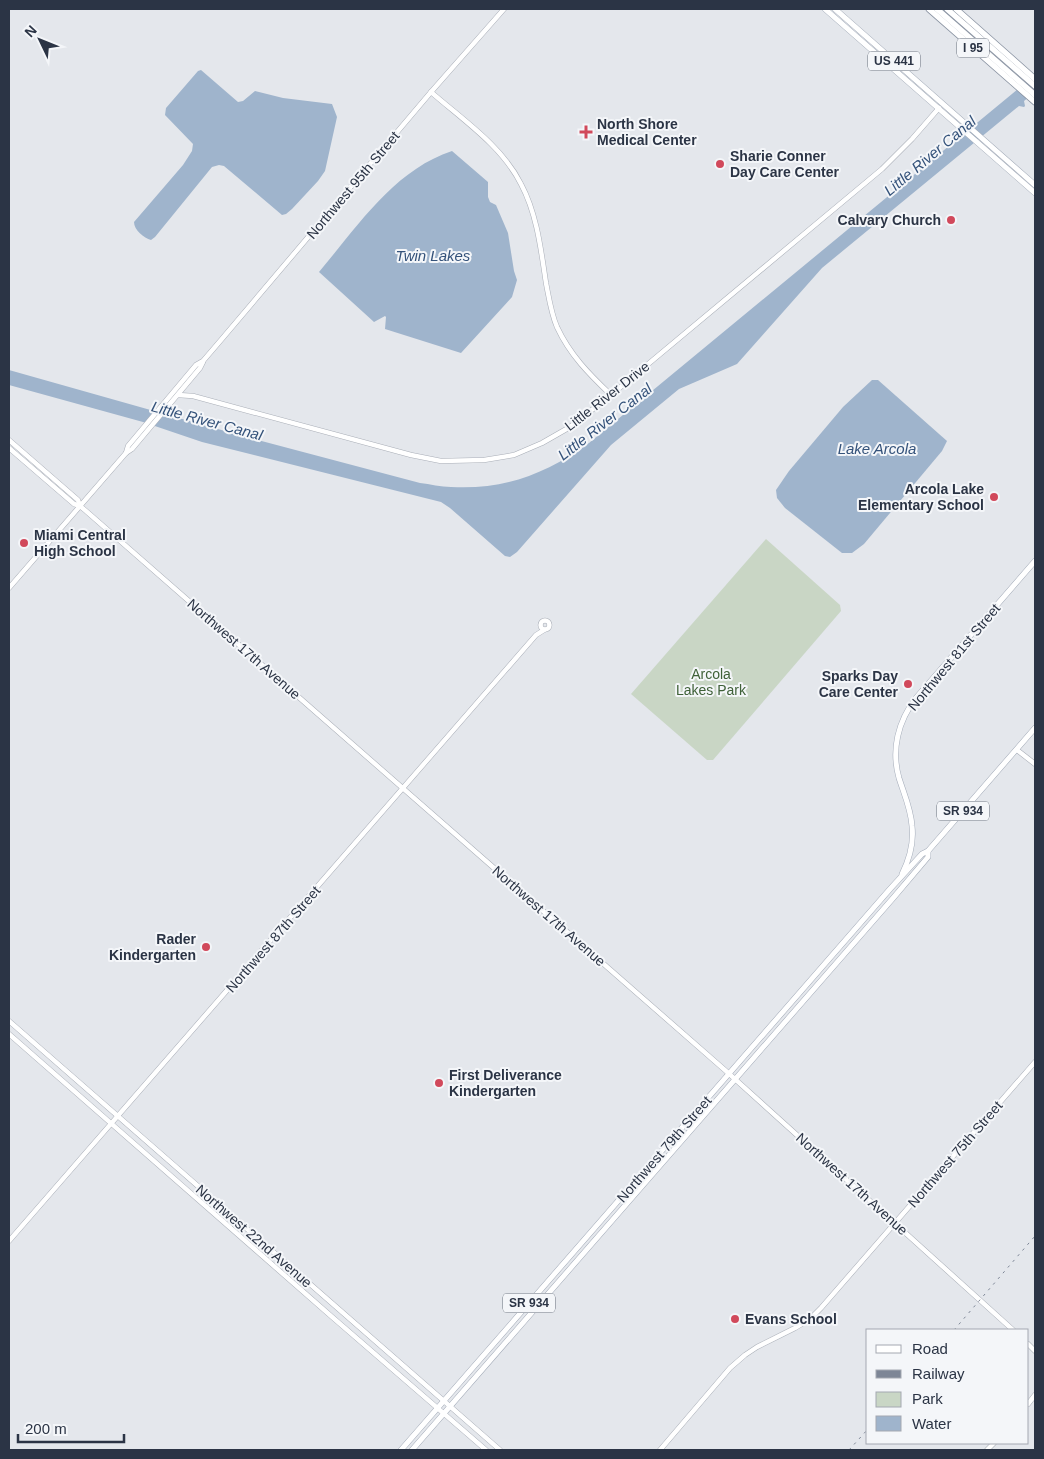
<svg xmlns="http://www.w3.org/2000/svg" width="1044" height="1459" viewBox="0 0 1044 1459" font-family="Helvetica,sans-serif">
<style>
.green{fill:#c9d6c5}
.water{fill:#9fb4cc}
.lines{fill:none;stroke-linecap:round;stroke-linejoin:round}
.secondary-casing{stroke:#a9aeb7;stroke-width:5.5}
.primary-casing{stroke:#a3abb8;stroke-width:6}
.highway-casing{stroke:#8b94a3;stroke-width:7}
.secondary{stroke:#fff;stroke-width:4.5}
.primary{stroke:#fff;stroke-width:5}
.highway{stroke:#fff;stroke-width:5.5}
.rail{stroke:#7d8696;stroke-width:1;stroke-dasharray:2.5 5;stroke-linecap:butt}
.poi-dot{fill:#d1495b;stroke:#f4f6f9;stroke-width:2}
.labels{text-anchor:middle;stroke-width:4;stroke-linejoin:round;paint-order:stroke}
.shield{fill:#f4f6f9;stroke:#676e7b;stroke-width:1}
.shield-label{font-size:12px;font-weight:bold;fill:#2b3445}
.poi-label{font-size:14px;font-weight:bold;fill:#2b3445;stroke:#f4f6f9;text-anchor:start}
.street-label{font-size:14px;fill:#2b3445;stroke:#f4f6f9}
.park-label{font-size:14px;fill:#3f6138;stroke:#f4f6f9}
.water-label{font-size:15px;font-style:italic;fill:#34527a;stroke:#f4f6f9}
</style>
<rect width="100%" height="100%" fill="#e4e7ec"/>
<polygon class="green" points="766,539 840,605 841,611 713,760 707,760 631,694"/>
<g class="water">
<path d="M201,70L238,102L243,101L255,91L283,98L332,104L337,117L325,171L318,181L292,209L286,214L282,215L224,166L219,165L212,167L155,237L151,240C144,238 134,230 134,222L183,165L192,151L193,144L165,115L166,108L198,71Z"/>
<path d="M1035,75V92L1024,101L1025,106L1024,107L1019,106L1014,110L822,268L737,364L679,389L611,445L517,552L510,557L505,556L450,508L441,502L202,442L143,422L9,385V370L239,435L420,483C430,484 441,487 451,487C504,490 546,474 589,443Z"/>
<path d="M452,151L488,182V197L490,202L496,205L508,233L514,271L517,280L512,297L461,353L385,329L386,317L385,316L374,322L319,272C357,227 394,170 452,151Z"/>
<polygon points="872,380 878,380 947,441 942,451 864,544 852,553 842,553 785,508 777,498 776,490 789,471 843,407"/>
</g>
<g class="lines">
<g class="secondary-casing">
<g id="secondary">
<path d="M431,92C463,120 502,146 521,184C537,214 541,250 546,283C549,298 551,313 557,327C570,355 589,374 611,395"/>
<polyline points="178,395 193,396 411,455 441,461 484,460 514,455 542,443 570,427 611,395 882,169 912,139 939,108"/>
<polyline points="9,440 78,500 80,506"/>
<polyline points="9,448 74,504 80,506 86,511 726,1071 1013,1330"/>
<polyline points="126,453 128,446 196,365 203,361 221,340 431,92 504,9"/>
<polyline points="9,588 126,453 132,449 200,368 203,362"/>
<circle cx="545" cy="625" r="4.5"/>
<polyline points="1017,750 1035,764"/>
<polyline points="9,1021 500,1450"/>
<polyline points="9,1034 331,1316 486,1450"/>
<polyline points="9,1241 536,635 544,630"/>
<polyline points="1028,1344 1035,1351"/>
<polyline points="1028,1404 1035,1395"/>
<polyline points="660,1450 730,1368 745,1355 757,1347 795,1328 810,1319 821,1308 1035,1062"/>
<polyline points="987,1450 994,1443"/>
</g>
</g>
<g class="primary-casing">
<g id="primary">
<polyline points="825,9 1035,193"/>
<polyline points="835,9 1035,185"/>
<path d="M902,874C910,858 914,843 912,826C911,809 904,794 899,778C891,750 898,721 916,698L1035,561"/>
<polyline points="401,1450 890,889 922,854 928,851 1035,728"/>
<polyline points="412,1450 894,897 928,857 928,851"/>
</g>
</g>
<g class="highway-casing">
<g id="highway">
<polyline points="929,9 1035,102"/>
<polyline points="937,9 1035,95"/>
<polyline points="947,9 1035,86"/>
<polyline points="956,9 1035,79"/>
</g>
</g>
<use href="#secondary" class="secondary"/>
<use href="#primary" class="primary"/>
<use href="#highway" class="highway"/>
<g class="rail">
<polyline points="954,1330 1035,1236"/>
<polyline points="849,1450 868,1429"/>
</g>
</g>
<g class="poi-dot">
<path d="M583.5 124.5h5v5h5v5h-5v5h-5v-5h-5v-5h5z"/>
<circle cx="720" cy="164" r="5"/>
<circle cx="951" cy="220" r="5"/>
<circle cx="994" cy="497" r="5"/>
<circle cx="24" cy="543" r="5"/>
<circle cx="908" cy="684" r="5"/>
<circle cx="206" cy="947" r="5"/>
<circle cx="439" cy="1083" r="5"/>
<circle cx="735" cy="1319" r="5"/>
</g>
<g class="labels">
<g class="shield">
<rect x="957" y="38.5" width="32" height="19" rx="4"/>
<rect x="868" y="51.5" width="52" height="19" rx="4"/>
<rect x="937" y="801.5" width="52" height="19" rx="4"/>
<rect x="503" y="1293.5" width="52" height="19" rx="4"/>
</g>
<g class="shield-label">
<text x="973" y="52">I 95</text>
<text x="894" y="65">US 441</text>
<text x="963" y="815">SR 934</text>
<text x="529" y="1307">SR 934</text>
</g>
<g class="poi-label">
<text x="597" y="129">North Shore<tspan x="597" dy="16">Medical Center</tspan></text>
<text x="730" y="161">Sharie Conner<tspan x="730" dy="16">Day Care Center</tspan></text>
<text x="941" y="225" text-anchor="end">Calvary Church</text>
<text x="984" y="494" text-anchor="end">Arcola Lake<tspan x="984" dy="16">Elementary School</tspan></text>
<text x="34" y="540">Miami Central<tspan x="34" dy="16">High School</tspan></text>
<text x="898" y="681" text-anchor="end">Sparks Day<tspan x="898" dy="16">Care Center</tspan></text>
<text x="196" y="944" text-anchor="end">Rader<tspan x="196" dy="16">Kindergarten</tspan></text>
<text x="449" y="1080">First Deliverance<tspan x="449" dy="16">Kindergarten</tspan></text>
<text x="745" y="1324">Evans School</text>
</g>
<g class="street-label">
<text transform="translate(353 185) rotate(-50)" y="5">Northwest 95th Street</text>
<text transform="translate(607 396) rotate(-38)" y="5">Little River Drive</text>
<text transform="translate(244 649) rotate(41)" y="5">Northwest 17th Avenue</text>
<text transform="translate(954 657) rotate(-50)" y="5">Northwest 81st Street</text>
<text transform="translate(549 916) rotate(41)" y="5">Northwest 17th Avenue</text>
<text transform="translate(273 939) rotate(-49)" y="5">Northwest 87th Street</text>
<text transform="translate(664 1149) rotate(-49)" y="5">Northwest 79th Street</text>
<text transform="translate(955 1154) rotate(-49)" y="5">Northwest 75th Street</text>
<text transform="translate(852 1184) rotate(42)" y="5">Northwest 17th Avenue</text>
<text transform="translate(254 1236) rotate(41)" y="5">Northwest 22nd Avenue</text>
</g>
<g class="park-label">
<text x="711" y="679">Arcola<tspan x="711" dy="16">Lakes Park</tspan></text>
</g>
<g class="water-label">
<text transform="translate(930 156) rotate(-40)" y="5">Little River Canal</text>
<text x="433" y="261">Twin Lakes</text>
<text transform="translate(207 421) rotate(15)" y="5">Little River Canal</text>
<text transform="translate(605 422) rotate(-38)" y="5">Little River Canal</text>
<text x="877" y="454">Lake Arcola</text>
</g>
</g>
<rect width="1044" height="1459" fill="none" stroke="#2b3445" stroke-width="20"/>
<rect x="866" y="1329" width="162" height="115" fill="#f4f6f9" stroke="#a4a8b1"/>
<rect x="876" y="1345" width="25" height="8" fill="#ffffff" stroke="#a4a8b1"/>
<text x="912" y="1354" font-size="15" fill="#2b3445">Road</text>
<rect x="876" y="1370" width="25" height="8" fill="#7d8696" stroke="#a4a8b1"/>
<text x="912" y="1379" font-size="15" fill="#2b3445">Railway</text>
<rect x="876" y="1392" width="25" height="15" fill="#c9d6c5" stroke="#a4a8b1"/>
<text x="912" y="1404" font-size="15" fill="#2b3445">Park</text>
<rect x="876" y="1416" width="25" height="15" fill="#9fb4cc" stroke="#a4a8b1"/>
<text x="912" y="1429" font-size="15" fill="#2b3445">Water</text>
<g transform="translate(40 40) rotate(313)" stroke="#f4f6f9" stroke-width="4" paint-order="stroke">
<path d="M0-4L9 19L0 12L-9 19Z" fill="#2b3445"/>
<text y="-8" font-size="14" font-weight="bold" text-anchor="middle" fill="#2b3445">N</text>
</g>
<path d="M18 1434v8h106v-8" fill="none" stroke="#2b3445" stroke-width="2.5"/>
<text x="25" y="1434" font-size="15" fill="#2b3445" stroke="#f4f6f9" stroke-width="4" paint-order="stroke">200 m</text>
</svg>
